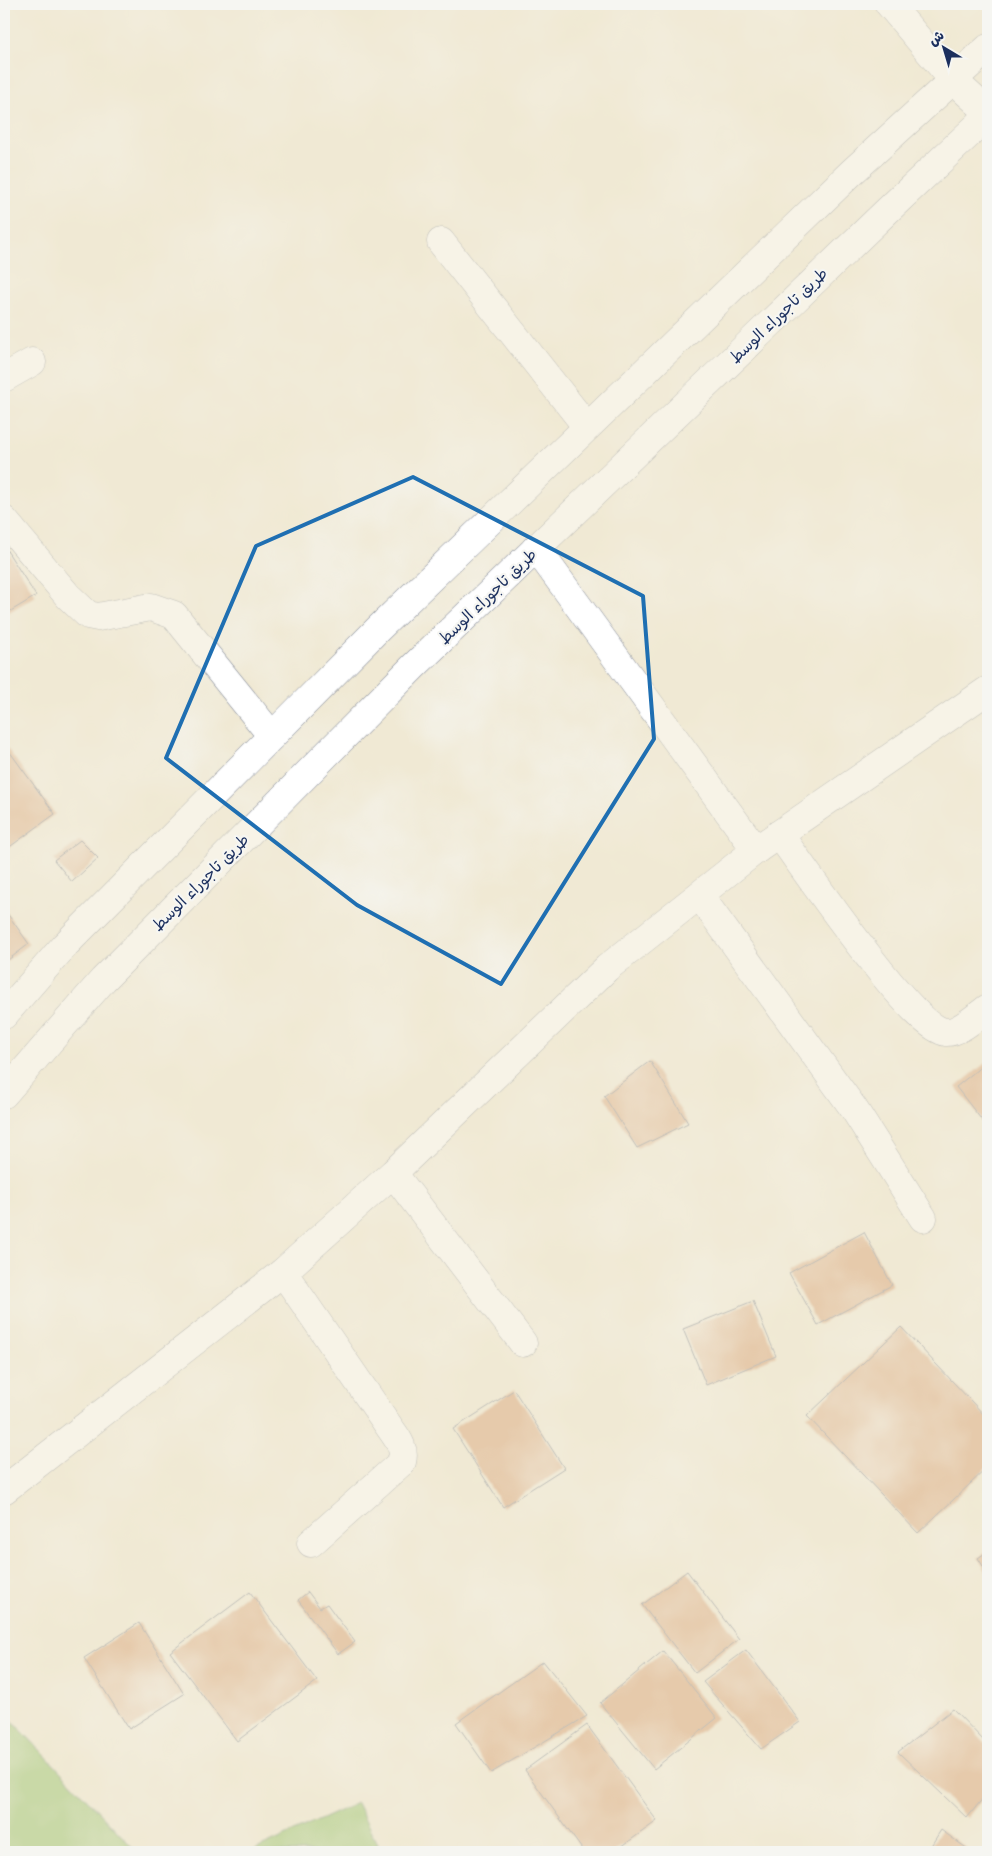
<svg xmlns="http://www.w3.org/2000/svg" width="992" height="1856" viewBox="0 0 992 1856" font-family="Mynerve,'Playpen Sans Arabic',sans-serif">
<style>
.green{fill:#9ac572;stroke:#5a7a68}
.building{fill:#d9a47a}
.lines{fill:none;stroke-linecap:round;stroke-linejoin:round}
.street-casing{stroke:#868c99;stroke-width:29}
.primary-casing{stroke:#868c99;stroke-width:29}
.street{stroke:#fff;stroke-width:28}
.primary{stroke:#fff;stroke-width:28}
.marked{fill:none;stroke:#1f6fb2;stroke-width:4;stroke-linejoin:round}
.labels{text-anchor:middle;stroke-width:4.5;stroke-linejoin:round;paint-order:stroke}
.street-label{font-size:16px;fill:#1b2f5e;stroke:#f6f6f2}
</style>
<rect width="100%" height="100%" fill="#f6f6f2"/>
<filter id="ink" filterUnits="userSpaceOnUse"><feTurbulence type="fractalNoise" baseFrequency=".02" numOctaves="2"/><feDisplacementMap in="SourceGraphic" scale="10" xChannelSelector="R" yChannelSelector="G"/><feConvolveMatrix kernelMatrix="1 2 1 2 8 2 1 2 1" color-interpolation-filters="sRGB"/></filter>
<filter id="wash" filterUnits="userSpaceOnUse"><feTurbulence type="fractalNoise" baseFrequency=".0096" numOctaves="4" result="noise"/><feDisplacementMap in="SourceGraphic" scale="20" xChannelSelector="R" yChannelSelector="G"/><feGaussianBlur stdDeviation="1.12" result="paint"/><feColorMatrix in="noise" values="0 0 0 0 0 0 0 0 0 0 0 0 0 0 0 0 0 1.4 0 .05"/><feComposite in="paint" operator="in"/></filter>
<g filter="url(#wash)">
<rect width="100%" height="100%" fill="#f0e9d4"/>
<g class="green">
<polygon points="4,1712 137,1852 4,1852"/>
<polygon points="357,1803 381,1852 250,1852"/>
</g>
<g id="blocks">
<g class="building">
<polygon points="4,546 36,596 4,615"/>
<polygon points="4,744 55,814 4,851"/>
<polygon points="80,840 98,858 72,882 54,860"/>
<polygon points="4,909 29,944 4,963"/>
<polygon points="650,1061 688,1123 637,1148 604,1096"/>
<polygon points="988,1061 988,1128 956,1087"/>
<polygon points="864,1232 892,1285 818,1325 789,1273"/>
<polygon points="753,1301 776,1356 706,1385 683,1329"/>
<polygon points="901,1327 988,1419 988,1467 918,1533 807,1416"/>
<polygon points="514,1390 564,1468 503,1507 453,1429"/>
<polygon points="988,1551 988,1574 978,1558"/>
<polygon points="687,1571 739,1639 695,1673 642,1605"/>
<polygon points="250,1592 317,1681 237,1741 170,1652"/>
<polygon points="308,1592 320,1608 327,1604 355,1642 338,1654 298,1600"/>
<polygon points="139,1623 184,1694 129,1729 84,1658"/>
<polygon points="746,1650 800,1722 761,1749 703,1682"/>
<polygon points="663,1651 717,1718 654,1769 600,1703"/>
<polygon points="543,1661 587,1716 491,1773 456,1723"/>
<polygon points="953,1709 988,1745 988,1792 967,1818 898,1752"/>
<polygon points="587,1725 657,1821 614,1852 584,1852 525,1770"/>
<polygon points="941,1830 972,1852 927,1852"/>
</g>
</g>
</g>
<g filter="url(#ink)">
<use href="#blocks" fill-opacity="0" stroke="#868c99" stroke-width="1"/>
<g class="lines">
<g class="street-casing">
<g id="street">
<polyline points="889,4 953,80 988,112"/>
<polyline points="441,242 587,427"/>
<polyline points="4,378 32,362"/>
<polyline points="4,520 68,596 88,615 98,617 151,607 174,615 272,736"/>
<polyline points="536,548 756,850"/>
<path d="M779,834C804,868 912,1028 946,1032C959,1033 978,1015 988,1008"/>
<polyline points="700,896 854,1109 923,1218"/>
<polyline points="393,1173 523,1343"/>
<path d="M283,1272L388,1425C396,1437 406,1447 402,1462L311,1543"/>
<polyline points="4,1490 283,1272 393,1173 607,968 756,850 988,690"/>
</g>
</g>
<g class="primary-casing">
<g id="primary">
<polyline points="4,1015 65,945 378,629 852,172 988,48"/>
<polyline points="4,1094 103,980 414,666 888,210 988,116"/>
</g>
</g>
<use href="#street" class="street"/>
<use href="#primary" class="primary"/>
</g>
</g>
<path d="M0 0H992V1856H0ZM413,477L643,596L654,739L501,984L357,905L166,758L256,546Z" fill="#f0e9d4" fill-opacity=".55" fill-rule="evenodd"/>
<path class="marked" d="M413,477L643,596L654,739L501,984L357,905L166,758L256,546Z"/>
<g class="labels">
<g class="street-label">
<text transform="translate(778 315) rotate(-44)" y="6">طريق تاجوراء الوسط</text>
<text transform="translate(487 596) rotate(-44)" y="6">طريق تاجوراء الوسط</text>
<text transform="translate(200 882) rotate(-45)" y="6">طريق تاجوراء الوسط</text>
</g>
</g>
<rect width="992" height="1856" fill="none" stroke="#f6f6f2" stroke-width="20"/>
<g transform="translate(944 48) rotate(322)" stroke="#f6f6f2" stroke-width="4" paint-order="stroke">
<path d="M0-4L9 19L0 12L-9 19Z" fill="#1b2f5e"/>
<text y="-8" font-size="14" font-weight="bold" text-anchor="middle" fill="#1b2f5e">ش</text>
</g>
</svg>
